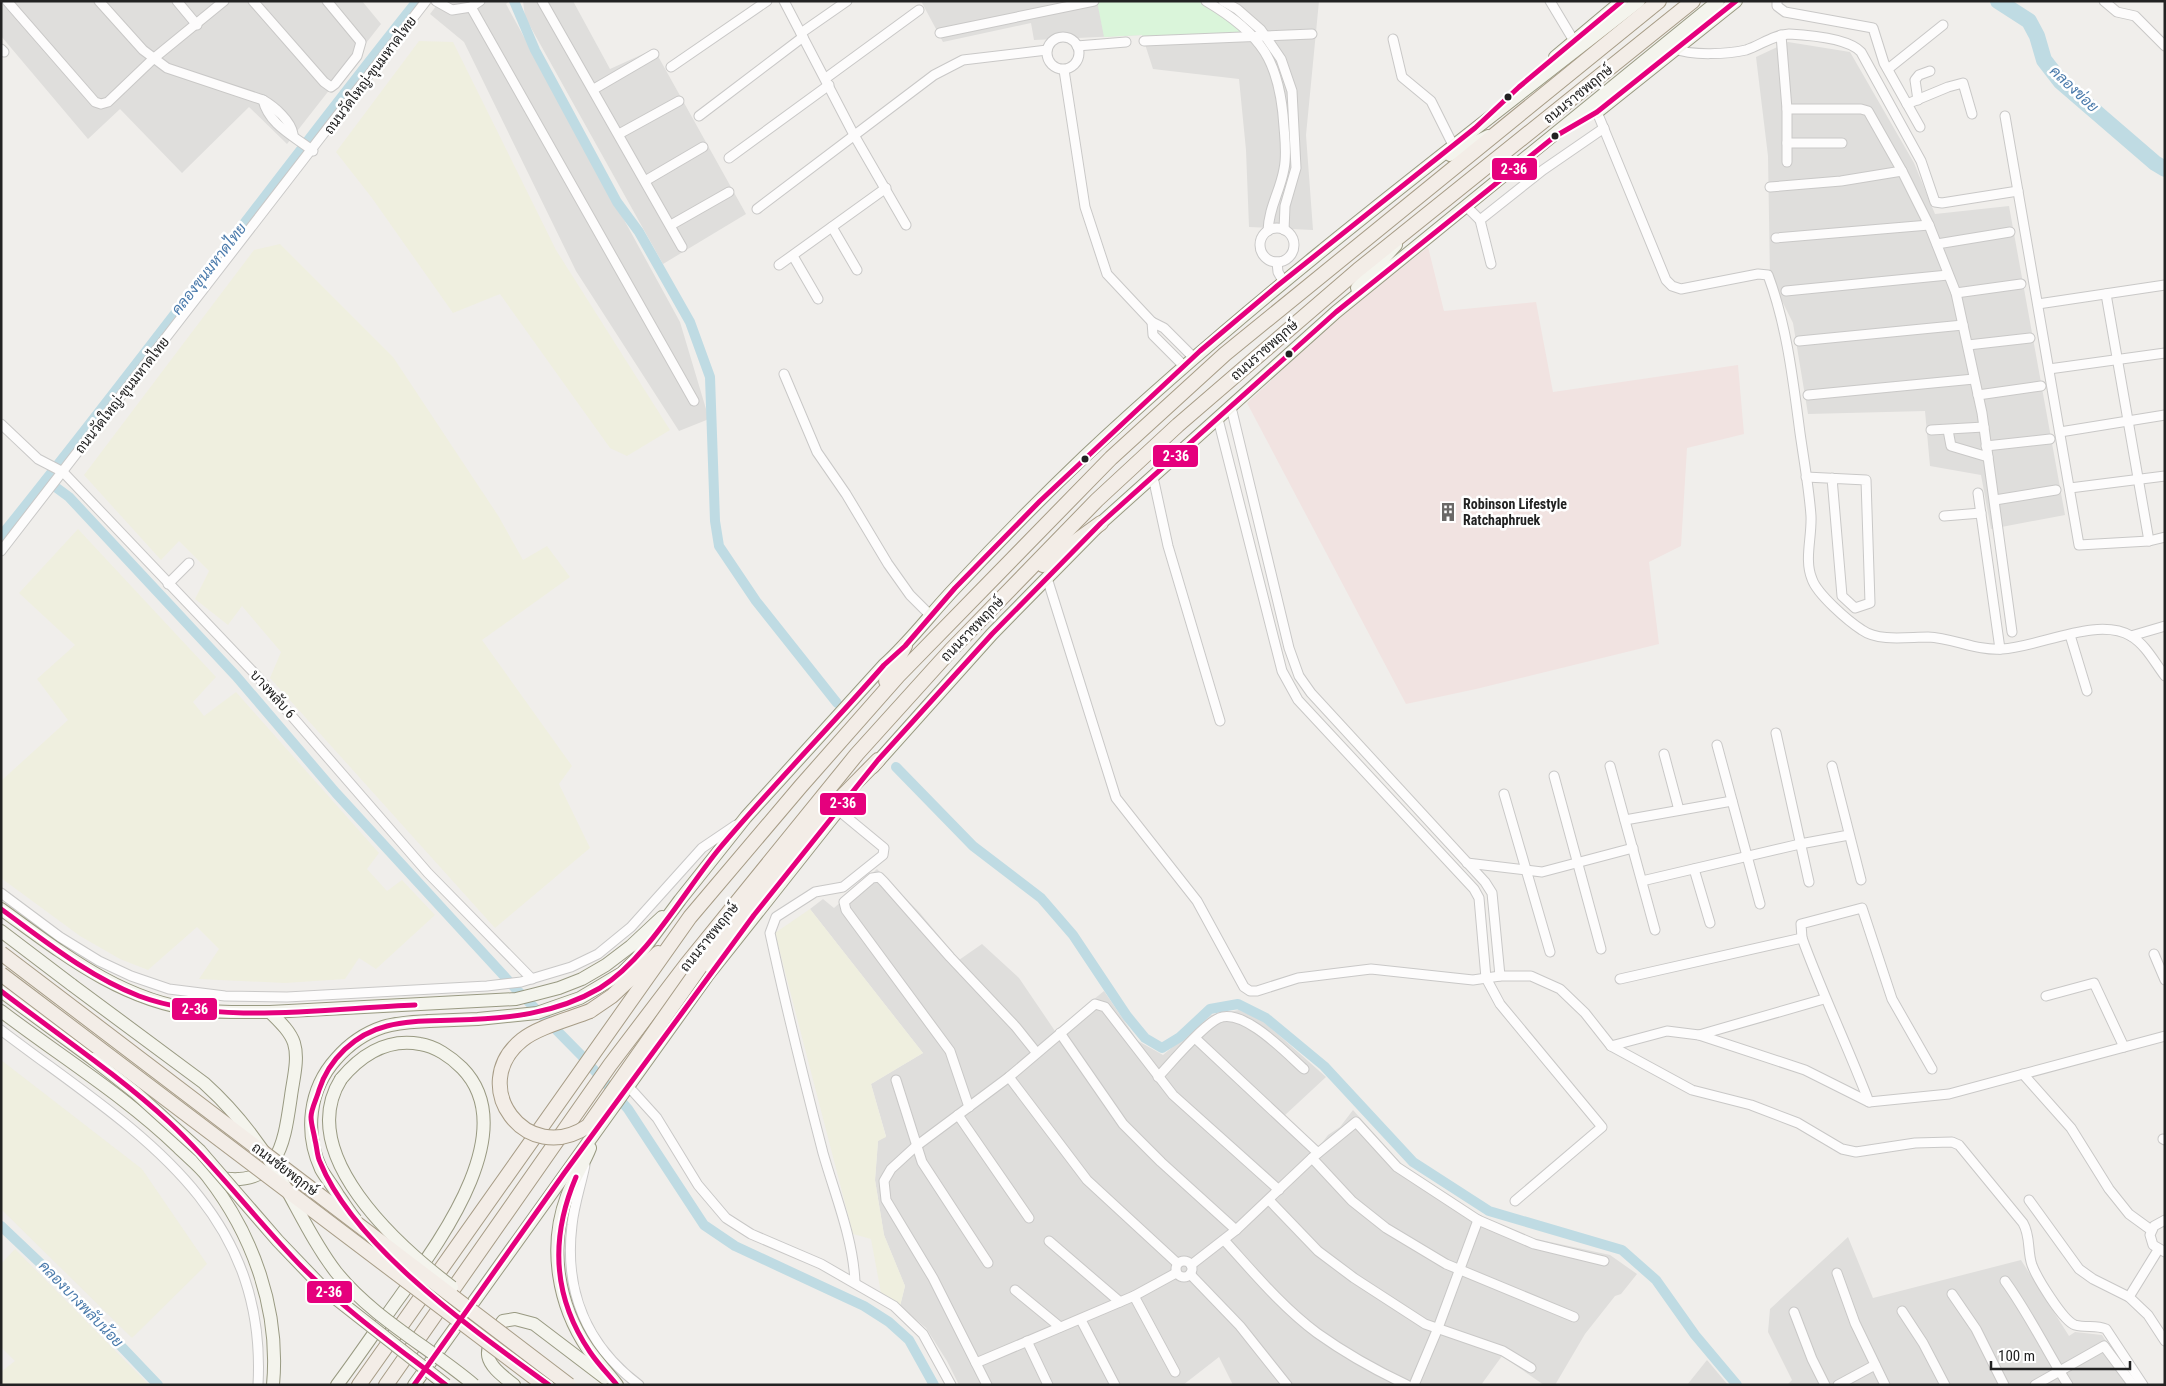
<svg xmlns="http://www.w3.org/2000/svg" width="2166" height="1386" viewBox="0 0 2166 1386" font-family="'Roboto Condensed',Sarabun,sans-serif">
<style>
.residential{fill:#dfdedc}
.commercial{fill:#f1e3e1}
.farmland{fill:#efefdf}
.park{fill:#daf5da}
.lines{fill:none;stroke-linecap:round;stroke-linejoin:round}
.canal{stroke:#bfdbe3;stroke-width:10}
.river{stroke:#bfdbe3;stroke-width:16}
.minor-casing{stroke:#c9c8c7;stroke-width:11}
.secondary-casing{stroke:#999a82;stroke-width:14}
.primary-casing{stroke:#a79c86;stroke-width:16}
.minor{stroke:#fdfcfc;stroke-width:9}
.secondary{stroke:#f4f4ed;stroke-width:12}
.primary{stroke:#f3ede7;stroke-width:14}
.secondary-bridge-casing{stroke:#999a82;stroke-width:14;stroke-linecap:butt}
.primary-bridge-casing{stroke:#a79c86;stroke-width:16;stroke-linecap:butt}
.secondary-bridge{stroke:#f4f4ed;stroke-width:12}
.primary-bridge{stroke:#f3ede7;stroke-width:14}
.bus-1-casing{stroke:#fff;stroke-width:9}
.bus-1{stroke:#e5007d;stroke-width:5}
.bus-dot{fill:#222;stroke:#fff;stroke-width:2}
.labels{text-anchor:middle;stroke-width:5;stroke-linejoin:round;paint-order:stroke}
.street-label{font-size:14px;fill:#222;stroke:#fff}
.poi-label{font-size:14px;font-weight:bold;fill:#222;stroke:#fff;text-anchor:start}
.water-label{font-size:15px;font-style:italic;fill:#4a7aab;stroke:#fff}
.line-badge{stroke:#fff;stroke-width:2}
.badge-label{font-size:14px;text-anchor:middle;font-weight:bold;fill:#fff}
</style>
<rect width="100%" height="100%" fill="#f0eeeb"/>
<g class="residential">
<polygon points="1,1 362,1 381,24 287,144 249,107 182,173 120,109 88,139 1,36"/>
<polygon points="440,1 509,1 506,4 680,322 709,419 679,431 576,271 464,42 430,14"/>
<polygon points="523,1 573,1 610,69 654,49 746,214 663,264 525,17"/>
<polygon points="921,1 1319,1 1306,135 1313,230 1249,227 1246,150 1239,79 1153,69 1142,35 1034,40 1031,23 943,42"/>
<polygon points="1788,42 1850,52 1914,163 1935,214 2009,206 2065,515 1991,529 1981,475 1930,466 1925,411 1808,414 1793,323 1770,277 1768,156 1756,57"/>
<polygon points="877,869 920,913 959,960 982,944 1019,978 1055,1031 1104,991 1138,1041 1163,1055 1211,1015 1239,1010 1263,1021 1326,1077 1284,1116 1318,1148 1328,1135 1340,1127 1353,1110 1402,1165 1487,1220 1532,1238 1610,1255 1637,1274 1621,1294 1615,1296 1585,1334 1555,1385 1544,1385 1502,1356 1481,1385 1233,1385 1219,1357 1183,1385 959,1385 947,1361 926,1328 900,1306 905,1286 884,1235 875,1180 878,1141 886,1136 871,1084 923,1053 810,909 823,899 834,908"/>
<polygon points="1848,1237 1873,1298 2021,1260 2069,1336 2075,1332 2102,1335 2135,1385 1787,1385 1792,1380 1768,1332 1770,1309"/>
<polygon points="1707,1360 1728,1385 1687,1385"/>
</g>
<polygon class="commercial" points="1428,247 1444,311 1536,302 1553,392 1738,365 1744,434 1687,448 1681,546 1649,562 1659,644 1476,689 1406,704 1247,403 1335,321"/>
<g class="farmland">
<polygon points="419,41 453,42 556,250 670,430 627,456 610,448 500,294 453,313 372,198 336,152"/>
<polygon points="280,244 393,357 499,517 523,560 547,546 570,577 482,640 572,766 559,784 590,848 495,928 270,678 281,652 242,606 228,625 195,599 209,571 179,541 161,560 84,475 254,250"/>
<polygon points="78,529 216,677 193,702 204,716 236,692 379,853 367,869 387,891 402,880 435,915 376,969 359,958 345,979 285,983 199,979 219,949 197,927 148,970 120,959 80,936 1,878 1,781 68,720 37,679 75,645 19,593"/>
<polygon points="810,909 923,1053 871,1084 886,1137 878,1141 875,1180 884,1235 905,1286 900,1306 881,1293 871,1239 853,1234 775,933"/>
<polygon points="1,1060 142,1169 207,1264 132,1338 1,1209"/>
<polygon points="15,1249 149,1385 1,1385 1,1372 15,1361 1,1347 1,1264"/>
</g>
<polygon class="park" points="1097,1 1206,1 1255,37 1144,41 1142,35 1104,37"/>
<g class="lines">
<g class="canal">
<polyline points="514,1 535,50 617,202 639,232 690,322 710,377 715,521 719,546 756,601 837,703"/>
<polyline points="46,480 69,497 236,676 336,793 516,989 581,1055 628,1109 704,1225 735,1246 864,1306 889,1322 909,1340 934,1385"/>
<path d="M1,536C143,360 276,178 417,1"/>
<polyline points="896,767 973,846 1041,898 1073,935 1127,1016 1145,1038 1162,1048 1180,1037 1210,1009 1238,1004 1266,1018 1324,1066 1413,1162 1489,1211 1622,1250 1656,1280 1695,1335 1737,1385"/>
<polyline points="1,1226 57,1279 158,1385"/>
</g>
<polyline class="river" points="1998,1 2029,21 2037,36 2044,60 2061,82 2155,163 2165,169"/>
<g class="minor-casing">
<g id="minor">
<polyline points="7,1 95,102 101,104 108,102 153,59 224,1"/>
<path d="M99,1L143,50L167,68L263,100C275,107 291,121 293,134"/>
<polyline points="177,1 197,25"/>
<polyline points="253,1 324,82 331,87 335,84 357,56 361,42 327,1"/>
<polyline points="436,1 452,10 471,7 694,401"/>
<polyline points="542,1 682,247"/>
<polyline points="784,1 854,135 906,225"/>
<path d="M1206,1C1262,34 1280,61 1284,127C1285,140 1287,155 1284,169C1280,192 1269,206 1268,231"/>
<polyline points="1223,1 1237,9 1261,30 1281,59 1292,91 1296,168 1285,206 1284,230"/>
<polyline points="1550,1 1574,41"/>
<polyline points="1777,1 1777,6 1785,12 1873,28 1884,63 1920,127"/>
<polyline points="2104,1 2117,12 2135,16 2165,46"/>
<polyline points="471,7 480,1"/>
<polyline points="801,33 847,1"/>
<polyline points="940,33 1094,1"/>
<polyline points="1781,35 1787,109 1861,109 1868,111 1902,171 1929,225 1956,293 1982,413 2012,632"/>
<circle cx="1063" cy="53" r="16"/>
<polyline points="1393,39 1402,77 1431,101 1453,145"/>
<polyline points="1144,41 1312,34"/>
<polyline points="1077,46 1126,42"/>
<polyline points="1,49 4,52"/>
<path d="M1676,49C1691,56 1729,54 1746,50C1761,45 1773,35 1789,34C1808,35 1848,38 1861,52L1921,161L1935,202L1942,203L2018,191"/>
<polyline points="671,67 767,1"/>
<polyline points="1888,69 1943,25"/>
<polyline points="1064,70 1085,207 1107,274 1152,322"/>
<polyline points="826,78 919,10"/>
<polyline points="594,89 654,54"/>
<path d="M263,100C269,125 294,136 313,151"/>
<polyline points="1918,100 1915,80 1919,75 1930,71"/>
<polyline points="1907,104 1948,87 1963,83 1972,114"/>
<polyline points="1787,109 1787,162"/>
<path d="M1597,112L1666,280L1672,286L1681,289L1758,274L1768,275C1787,326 1793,380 1800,433C1804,461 1809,488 1811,516C1812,537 1804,560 1812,579C1817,594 1848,621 1862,630C1879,642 1908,637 1928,637C1953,638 1977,651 2002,649C2040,647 2097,616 2131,636C2146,645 2155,663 2165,676"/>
<polyline points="699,116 803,37"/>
<polyline points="2005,116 2079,545 2149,541 2165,537"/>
<polyline points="619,134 679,101"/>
<polyline points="1787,143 1842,143"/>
<polyline points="729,158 829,85"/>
<polyline points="645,181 703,147"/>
<polyline points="1770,187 1841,181 1902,171"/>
<polyline points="1467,207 1480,220 1543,170 1604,128"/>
<polyline points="757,209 934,75 963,60 1047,50"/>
<polyline points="1480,220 1491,264"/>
<polyline points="671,225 729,192"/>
<polyline points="832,227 857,270"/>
<circle cx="1277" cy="245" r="17"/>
<polyline points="1776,238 1929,225"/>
<polyline points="1937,244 2010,232"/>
<polyline points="793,256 818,299"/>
<polyline points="1277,262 1278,272 1283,281"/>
<polyline points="779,265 886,188"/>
<polyline points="1786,291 1948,275"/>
<polyline points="1956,293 2021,284"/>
<polyline points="2106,294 2149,541"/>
<polyline points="2038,304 2165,285"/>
<polyline points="1799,341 1963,325"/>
<polyline points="1968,345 2030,338"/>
<polyline points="1184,366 1153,335 1152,322 1164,328 1194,358"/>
<polyline points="2049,369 2165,353"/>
<polyline points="784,374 817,452 846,494 888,564 910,595 930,615"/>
<polyline points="1808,395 1974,379"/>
<polyline points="1978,395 2041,386"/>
<polyline points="1231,407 1289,648 1299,676 1311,693 1485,882 1492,893 1500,976"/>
<polyline points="1218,419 1282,671 1298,700 1474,889 1479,898 1486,978 1500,1004 1602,1127 1515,1201"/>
<polyline points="1,424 38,459 63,472 257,676 428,873 532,979"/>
<polyline points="1931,430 1984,427"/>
<polyline points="1948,430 1951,446 1988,457"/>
<polyline points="2060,432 2165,415"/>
<polyline points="1986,446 2050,439"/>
<polyline points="1153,477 1168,546 1220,721"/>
<polyline points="1806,477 1866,480 1870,603 1855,608 1842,596 1832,478"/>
<polyline points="2070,488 2165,476"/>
<polyline points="1978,493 2000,649"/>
<polyline points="1995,500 2056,490"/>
<polyline points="1944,516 1981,513"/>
<polyline points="1,551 426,1"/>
<path d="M1047,578L1116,798L1197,901L1244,987L1250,991H1257L1298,978L1371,969L1473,980L1500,976H1531L1560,989L1585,1013L1611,1046L1692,1090L1751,1105L1798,1123L1842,1149L1856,1152L1915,1143L1952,1142L1959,1145L2023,1223C2031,1237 2027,1251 2032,1265C2037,1278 2063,1321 2075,1325C2086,1328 2096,1325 2106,1329L2143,1385"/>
<polyline points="168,584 189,563"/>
<polyline points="2070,635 2087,691"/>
<polyline points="2131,636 2165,626"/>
<polyline points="1776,733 1809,882"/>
<polyline points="1717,745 1760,904"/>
<polyline points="1664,754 1679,810"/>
<polyline points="1610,766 1655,930"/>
<polyline points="1832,766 1861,880"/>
<polyline points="1554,776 1601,949"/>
<polyline points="1504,794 1550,952"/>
<path d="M838,810L884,848L883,855L843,887L815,892L776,917L770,933C786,1007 804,1080 823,1153C835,1195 853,1238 855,1282"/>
<polyline points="1625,820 1732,801"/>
<polyline points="1467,863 1542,872 1633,848"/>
<polyline points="1694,869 1710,923"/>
<polyline points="1642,881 1800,844 1849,835"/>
<polyline points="1,893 60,937 99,961 131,976 169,989 225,996 287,997 487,986 521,982 571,967 598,954 631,927 702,848 736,825"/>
<polyline points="1802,938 1801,924 1862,908 1892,999 1932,1069"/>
<polyline points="2154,954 2165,980"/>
<path d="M1620,979L1802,938C1822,993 1848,1047 1869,1102"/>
<polyline points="2046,996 2094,983 2124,1047"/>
<path d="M1,1030C128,1127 268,1202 258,1385"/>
<polyline points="1060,1033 1123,1124 1161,1162 1236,1230"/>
<polyline points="1699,1035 1824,999"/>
<polyline points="1195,1038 1318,1153"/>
<polyline points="1611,1046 1667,1031 1699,1035 1805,1070 1869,1102 1949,1094 2165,1036"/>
<polyline points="2023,1074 2071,1128 2109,1189 2129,1214 2151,1230"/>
<polyline points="1009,1077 1087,1180 1177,1263"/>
<path d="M1158,1077C1171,1063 1203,1025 1219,1018C1244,1008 1286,1053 1304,1069"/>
<polyline points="896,1080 922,1162 988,1263"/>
<polyline points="628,1086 657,1118 698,1185 726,1218 751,1234 821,1264 894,1306 923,1334 951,1385"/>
<polyline points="969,1107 950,1051 846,910 844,902 872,878 879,877 884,882 950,957 1016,1027 1036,1052"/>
<polyline points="958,1115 1029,1218"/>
<polyline points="2163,1139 2165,1140"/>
<polyline points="1312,1158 1352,1201 1386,1228 1446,1264 1574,1317"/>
<path d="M585,1165C581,1185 574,1205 572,1225C564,1290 586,1345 639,1385"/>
<polyline points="1269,1200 1318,1251 1354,1278 1425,1324 1503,1351 1531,1368"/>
<polyline points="2029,1200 2079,1269 2093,1279 2129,1297 2148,1315 2165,1341"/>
<polyline points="2165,1220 2154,1226 2150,1235 2153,1245 2165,1252"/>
<path d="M1224,1240C1253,1272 1282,1307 1317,1333C1345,1353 1375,1370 1407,1385"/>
<polyline points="1049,1241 1120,1302"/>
<circle cx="1184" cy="1269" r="8"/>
<polyline points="1191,1265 1236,1230 1312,1158 1356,1122 1397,1167 1478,1220 1534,1244 1604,1261"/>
<polyline points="1837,1273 1855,1323 1885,1385"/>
<polyline points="1190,1274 1240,1326 1287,1385"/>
<path d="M2005,1281C2029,1314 2046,1350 2068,1385"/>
<polyline points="1015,1290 1060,1327"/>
<polyline points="1952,1294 1976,1329 2004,1385"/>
<polyline points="1134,1296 1175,1372"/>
<polyline points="2129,1297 2158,1250"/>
<polyline points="1902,1311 1923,1343 1945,1385"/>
<polyline points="1794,1312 1812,1359 1825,1385"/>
<polyline points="1081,1320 1115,1385"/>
<polyline points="1027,1341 1048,1385"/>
<polyline points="976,1363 1134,1296 1176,1273"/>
<polyline points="987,1385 933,1278 886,1200 884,1181 891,1169 915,1147 1009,1077 1095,1004 1105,1007 1173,1095 1279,1190"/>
<polyline points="1414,1385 1438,1328 1478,1220"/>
<polyline points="1838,1385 1875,1365"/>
<polyline points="2035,1385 2104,1346 2133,1385"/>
</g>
</g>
<g class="secondary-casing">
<g id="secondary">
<polyline points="1555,57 1622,1"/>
<polyline points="1597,112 1736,1"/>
<polyline points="1450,155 1488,136"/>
<polyline points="1357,288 1396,245"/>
<polyline points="873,767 992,634 1101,523 1336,312 1718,1"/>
<path d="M1,909C62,953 121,1001 197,1010C221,1013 246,1012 270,1012L516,999L536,994L559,988L582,979L606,965L631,946L662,917"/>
<polyline points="1,931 72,985"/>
<polyline points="1,991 93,1059"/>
<path d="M1,1011C60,1056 125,1096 178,1147C188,1157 200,1166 208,1177C253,1235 280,1310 273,1385"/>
<path d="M429,1021L478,1019L537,1013L580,998L622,973L637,958L680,900L746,817L884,665C911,641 931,613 956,587C997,543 1040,499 1084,457C1259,293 1450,149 1639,1"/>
<path d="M590,1148C584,1164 573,1179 567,1196C548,1247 558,1305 588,1349C597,1362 608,1373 617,1385"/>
<path d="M215,1177C279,1190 284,1144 291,1096C293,1080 299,1059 294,1043C290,1031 279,1021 270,1012"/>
<path d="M337,1385C358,1357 378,1327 399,1298C437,1245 524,1131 462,1068C451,1057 435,1046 420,1044C387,1038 361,1055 341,1079"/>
<polyline points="414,1385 708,975 848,798"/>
<path d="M514,1385C483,1361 480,1354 503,1321L515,1319L534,1324L605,1378"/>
</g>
</g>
<g class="primary-casing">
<g id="primary">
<polyline points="1043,565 1101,523"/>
<polyline points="886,681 905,646"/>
<polyline points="700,967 819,820 878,760"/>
<polyline points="590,1011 612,996 658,953"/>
<polyline points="359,1385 690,917 801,786 898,676 1111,458 1225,354 1659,1"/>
<polyline points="386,1385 610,1065 686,965 857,754 951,650 1097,500 1178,425 1358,270 1693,1"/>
</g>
</g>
<use href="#minor" class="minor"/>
<use href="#secondary" class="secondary"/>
<use href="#primary" class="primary"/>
<g class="secondary-bridge-casing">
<g id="secondary-bridge">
<path d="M72,985L204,1083C233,1109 256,1138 276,1171C296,1204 312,1241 336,1272C373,1318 429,1347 474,1385"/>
<polyline points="93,1059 136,1093 200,1151 278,1241 325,1290 446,1385"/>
<path d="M341,1079C294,1154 398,1246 452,1287"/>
<path d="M356,1220C349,1212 344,1203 338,1195C333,1186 326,1178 321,1169C304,1132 309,1089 336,1059C349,1044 365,1033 383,1027C398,1022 413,1022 429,1021"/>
<polyline points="383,1249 412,1280"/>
</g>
</g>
<g class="primary-bridge-casing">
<g id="primary-bridge">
<polyline points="1,953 569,1385"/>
<polyline points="1,974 544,1385"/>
<path d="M590,1011C570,1019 538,1027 522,1040C466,1085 526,1168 588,1126L700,967"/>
</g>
</g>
<use href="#secondary-bridge" class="secondary-bridge"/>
<use href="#primary-bridge" class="primary-bridge"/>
<g class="bus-1-casing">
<g id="bus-1">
<path d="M1,909C45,941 88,976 139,996C219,1026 331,1008 415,1005"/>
<path d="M1,991C57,1034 117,1074 169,1122C217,1167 256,1220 302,1267C346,1311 397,1347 446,1385"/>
<path d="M576,1177C550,1238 552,1296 590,1352C598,1364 608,1374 617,1385"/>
<polyline points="414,1385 565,1172 754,915 878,760 992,634 1101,523 1336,312 1554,137 1597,112 1736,1"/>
<path d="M549,1385C475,1331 355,1248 320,1162C317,1156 317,1147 315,1140C314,1133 311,1124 311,1117C311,1109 317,1098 319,1090C329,1059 355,1034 387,1026C409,1020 433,1021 456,1020C506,1019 556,1014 600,988C647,959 683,893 719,849C772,786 830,727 884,665L905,646L955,588L1040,501L1200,351L1277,286L1475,128L1519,87L1622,1"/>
</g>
</g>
<use href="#bus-1" class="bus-1"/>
</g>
<defs>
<g id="building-bare" transform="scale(1.5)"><path d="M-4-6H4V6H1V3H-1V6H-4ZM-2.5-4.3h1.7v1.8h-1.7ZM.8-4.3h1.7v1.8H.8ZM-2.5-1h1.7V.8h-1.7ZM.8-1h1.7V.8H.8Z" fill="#6a6968" stroke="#fff" stroke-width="2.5" paint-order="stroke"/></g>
</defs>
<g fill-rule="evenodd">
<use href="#building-bare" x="1448" y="512"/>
</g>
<g class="bus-dot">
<circle cx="1508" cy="97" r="4.5"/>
<circle cx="1555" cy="136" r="4.5"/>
<circle cx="1289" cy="354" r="4.5"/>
<circle cx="1085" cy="459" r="4.5"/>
</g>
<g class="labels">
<g class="street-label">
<text transform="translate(370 75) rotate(-53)" y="5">ถนนวัดใหญ่-ขุนมหาดไทย</text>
<text transform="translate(1578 94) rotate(-39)" y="5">ถนนราชพฤกษ์</text>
<text transform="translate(1264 350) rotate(-41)" y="5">ถนนราชพฤกษ์</text>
<text transform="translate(122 395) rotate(-52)" y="5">ถนนวัดใหญ่-ขุนมหาดไทย</text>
<text transform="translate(972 629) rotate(-46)" y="5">ถนนราชพฤกษ์</text>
<text transform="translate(273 694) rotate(48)" y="5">บางพลับ 6</text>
<text transform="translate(709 937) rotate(-51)" y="5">ถนนราชพฤกษ์</text>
<text transform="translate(285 1169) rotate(37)" y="5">ถนนชัยพฤกษ์</text>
</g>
<g class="poi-label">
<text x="1463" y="509">Robinson Lifestyle<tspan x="1463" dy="16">Ratchaphruek</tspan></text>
</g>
<g class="water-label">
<text transform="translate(2074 89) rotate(43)" y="5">คลองข่อย</text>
<text transform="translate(209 269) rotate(-52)" y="5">คลองขุนมหาดไทย</text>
<text transform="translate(81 1304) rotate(46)" y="5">คลองบางพลับน้อย</text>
</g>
</g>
<g class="line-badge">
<rect x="1491" y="157" width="47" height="24" rx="5" fill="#e5007d"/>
<rect x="1152" y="444" width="47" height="24" rx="5" fill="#e5007d"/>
<rect x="819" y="792" width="48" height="24" rx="5" fill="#e5007d"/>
<rect x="171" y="997" width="47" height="24" rx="5" fill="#e5007d"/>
<rect x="306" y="1280" width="47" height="24" rx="5" fill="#e5007d"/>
</g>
<g class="badge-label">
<text x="1514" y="174">2-36</text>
<text x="1176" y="461">2-36</text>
<text x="843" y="808">2-36</text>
<text x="195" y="1014">2-36</text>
<text x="329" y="1297">2-36</text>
</g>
<rect width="2166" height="1386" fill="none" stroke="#222222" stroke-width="5"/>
<path d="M1991 1361v8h139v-8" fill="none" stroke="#222222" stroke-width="2.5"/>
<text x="1998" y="1361" font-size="15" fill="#222222" stroke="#ffffff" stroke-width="4" paint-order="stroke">100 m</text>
</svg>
